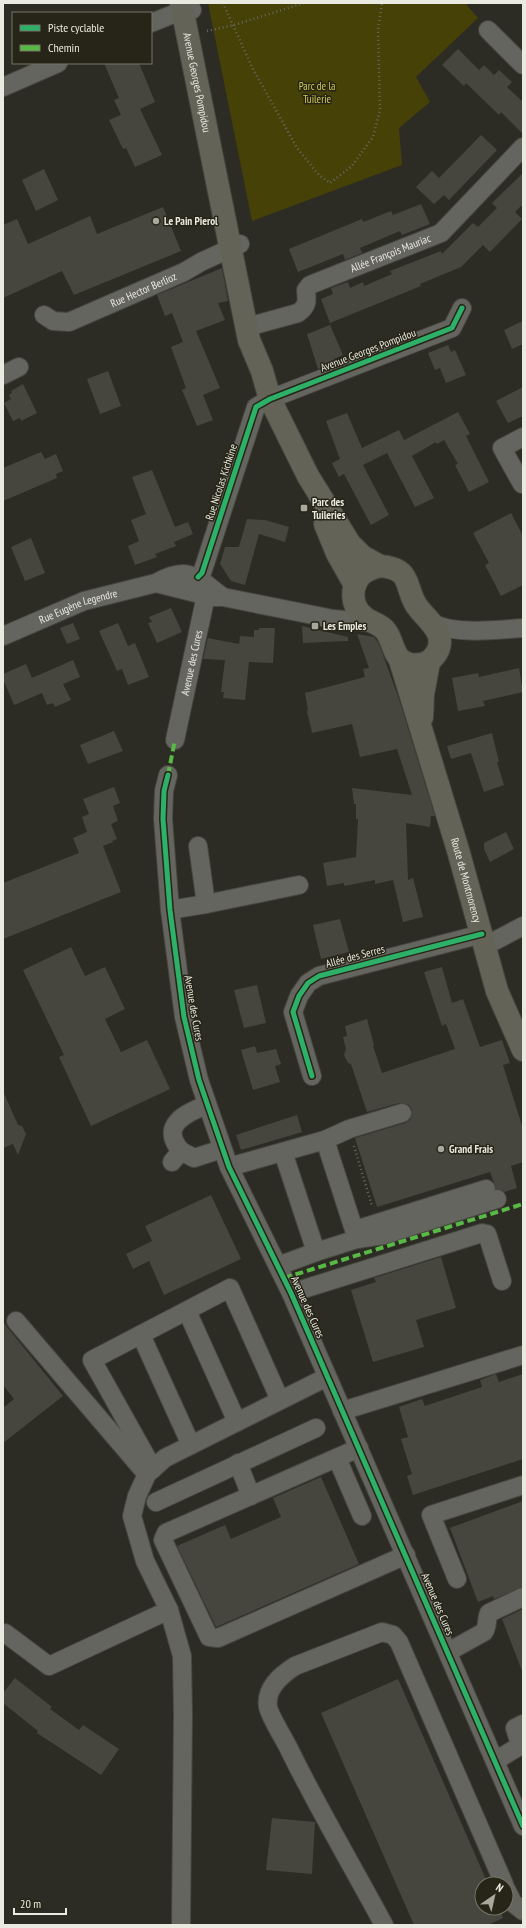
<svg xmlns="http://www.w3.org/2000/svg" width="526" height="1928" viewBox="0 0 526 1928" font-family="'PT Sans Narrow',sans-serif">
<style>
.green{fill:#454107}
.building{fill:#46463f}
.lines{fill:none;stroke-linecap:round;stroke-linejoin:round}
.minor-casing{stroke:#474740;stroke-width:20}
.major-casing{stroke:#474740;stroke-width:24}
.path{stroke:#686861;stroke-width:2.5;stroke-dasharray:1 3;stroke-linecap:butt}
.minor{stroke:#65655f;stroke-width:18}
.major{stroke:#636358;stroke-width:22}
.quiet{stroke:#58b947;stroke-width:4;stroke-dasharray:8 4;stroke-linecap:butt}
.cycleway-casing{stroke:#262517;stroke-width:8}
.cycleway{stroke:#2db169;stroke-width:5}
.poi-dot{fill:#a8a89e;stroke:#262517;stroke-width:1.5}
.labels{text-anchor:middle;stroke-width:3;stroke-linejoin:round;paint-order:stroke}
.street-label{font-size:11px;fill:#ebeae0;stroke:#262517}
.park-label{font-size:11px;fill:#d2c952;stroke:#262517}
.poi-label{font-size:11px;font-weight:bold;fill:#ebeae0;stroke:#262517;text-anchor:start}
</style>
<rect width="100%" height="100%" fill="#2c2c24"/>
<polygon class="green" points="208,3 465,3 478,18 416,77 430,102 399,128 402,165 252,221"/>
<g class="building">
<polygon points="458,49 479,70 484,65 494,75 499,70 512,82 507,87 523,102 523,134 501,112 499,115 466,83 464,86 442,65"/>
<polygon points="104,63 139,63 155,102 140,109 162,155 135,167 126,148 123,149 109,120 121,115 114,100 119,98"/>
<polygon points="481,135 497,150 449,200 444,195 434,204 416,187 432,171 439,178"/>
<polygon points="44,169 58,200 36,211 22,180"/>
<polygon points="523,173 523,204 515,212 522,219 490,252 483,245 461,267 420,284 421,286 330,323 321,299 333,294 331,288 348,282 350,288 363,282 364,286 392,274 390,271 441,251 442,254 473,223 478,227 497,208 492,203"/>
<polygon points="421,204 430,224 402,235 400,231 360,248 362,253 345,260 343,254 298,272 289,249 362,219 363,222 391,211 393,215"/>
<polygon points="163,207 181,251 74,295 62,271 3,298 3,225 17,219 28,244 90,216 97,234"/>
<polygon points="222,268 228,301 218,303 225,320 196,331 220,388 203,395 213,420 197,426 182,390 186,388 171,347 183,342 172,313 165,316 157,295"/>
<polygon points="523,321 523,344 512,349 504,330"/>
<polygon points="330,325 343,355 334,359 336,362 318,369 307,334"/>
<polygon points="448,345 451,352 455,350 466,375 446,383 440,368 435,370 428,353"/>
<polygon points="108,371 121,406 100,414 87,379"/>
<polygon points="23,384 37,413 21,421 20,418 13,421 4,403 11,399 9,395 12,393 11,391"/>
<polygon points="523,387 523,416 508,423 496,401"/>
<polygon points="458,412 470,434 466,436 489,482 469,492 455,465 458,464 444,440 437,444 436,442 412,456 434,498 415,507 387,453 363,465 389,515 371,525 344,474 339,477 332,463 340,459 326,421 347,413 362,448 399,430 404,440"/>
<polygon points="41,452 45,459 56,454 63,471 56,474 57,478 3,501 3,468"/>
<polygon points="152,470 175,527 188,522 193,534 174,542 176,546 155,554 157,557 135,565 128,546 139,541 131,520 146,514 132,477"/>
<polygon points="511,513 523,536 523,585 501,596 485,565 489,563 473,533"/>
<polygon points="247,519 265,520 289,527 285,542 259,534 245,585 231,581 220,564 225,547 239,547"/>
<polygon points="31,538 45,573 25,581 11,547"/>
<polygon points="171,608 182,632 157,643 148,623 152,622 149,617"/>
<polygon points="73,623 80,639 67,644 60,628"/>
<polygon points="118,623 128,646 135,643 149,677 128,685 122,669 117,671 99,631"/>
<polygon points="302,626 348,637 348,641 303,643"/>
<polygon points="259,628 275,628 273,663 249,662 245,700 223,698 224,692 221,692 225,660 203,659 208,638 239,644 240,636 254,637 254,630 259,630"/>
<polygon points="357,634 374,637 379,644 399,699 435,816 431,816 430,827 406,823 408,880 413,878 423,917 403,922 393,880 375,884 375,880 344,886 344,883 327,886 323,863 356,857 358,819 356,819 356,804 354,804 352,788 412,795 397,749 360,757 352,724 312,733 307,711 308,710 305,693 365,677 363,669 369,668"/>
<polygon points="73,660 80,677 63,684 71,700 55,707 53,703 47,705 42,693 14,705 3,679 3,674 26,664 32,678"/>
<polygon points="519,668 523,692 483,701 485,706 458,711 452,678 478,673 479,677"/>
<polygon points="114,731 123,751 88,764 80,745"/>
<polygon points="492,733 499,762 497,762 504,785 484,792 471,753 451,759 447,746"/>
<polygon points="114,787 120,803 113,806 118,821 111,824 117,839 112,841 113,842 103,846 121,892 3,939 3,883 79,853 73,838 87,832 82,817 89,814 83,799"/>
<polygon points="506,832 514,849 490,862 484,849 484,843"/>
<polygon points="340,919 349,952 321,959 313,925"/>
<polygon points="71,947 85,976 105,967 125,1009 105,1019 121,1052 147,1040 170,1089 91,1126 59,1057 64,1055 23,970"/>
<polygon points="442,967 452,1003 463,999 480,1047 502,1040 510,1063 503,1065 523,1129 523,1162 511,1166 517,1188 504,1192 496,1189 490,1172 377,1207 355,1138 405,1123 410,1120 412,1110 409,1105 399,1103 367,1112 351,1064 348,1063 344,1055 346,1049 343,1037 347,1036 345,1026 367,1019 374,1045 373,1046 382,1073 455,1049 446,1024 442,1026 424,972"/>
<polygon points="257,985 266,1023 244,1028 234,990"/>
<polygon points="255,1046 257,1053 276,1049 281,1064 275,1066 280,1082 253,1090 241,1050"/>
<polygon points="3,1091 18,1125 22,1126 26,1134 18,1155 13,1144 3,1148"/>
<polygon points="297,1115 302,1132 241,1150 236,1135"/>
<polygon points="211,1195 241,1259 164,1295 149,1261 133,1269 126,1254 152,1241 145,1226"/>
<polygon points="441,1257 456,1308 416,1320 424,1347 373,1362 351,1290 376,1282 374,1278"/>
<polygon points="3,1322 63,1396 3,1443 3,1408 14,1399 3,1385"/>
<polygon points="496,1374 499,1382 523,1374 523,1459 413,1495 407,1476 412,1474 401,1439 408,1437 399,1407 422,1399 425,1406 482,1387 480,1380"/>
<polygon points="321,1477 359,1564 216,1627 177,1546 225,1525 231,1539 281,1517 273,1498"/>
<polygon points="523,1501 523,1587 494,1599 493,1596 478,1602 450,1528"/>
<polygon points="523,1609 523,1671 522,1671 502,1619"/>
<polygon points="15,1678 52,1707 50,1709 79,1730 83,1725 119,1749 101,1775 37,1733 38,1731 3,1703 3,1693"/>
<polygon points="398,1679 488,1884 482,1884 482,1908 499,1908 503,1918 488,1925 414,1925 321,1713"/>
<polygon points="272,1818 315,1822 312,1874 266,1870"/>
</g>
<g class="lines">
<g class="minor-casing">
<g id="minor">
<polyline points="151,23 171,15 192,10"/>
<polyline points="488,30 523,65"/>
<polyline points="3,87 58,63"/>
<path id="s1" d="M44,315L53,321L69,322L184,272L201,262L240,244"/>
<path id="s2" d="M247,327L298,313C308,306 307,301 306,290L310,285L441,233L523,147"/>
<polyline points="3,375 19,367"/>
<polyline points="522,484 502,448 523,437"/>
<polyline points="198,577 202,573 256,407 270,399 452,328 462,308"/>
<polyline points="156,583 212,597 223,597 333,619 375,623"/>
<path d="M432,623C455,635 498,630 523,628"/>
<path id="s3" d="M3,636L84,601L156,583C189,564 197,578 223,597"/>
<path id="s4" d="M175,740L208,586"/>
<polyline points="168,775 164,791 163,819 170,910 184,1017 199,1080 229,1167 291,1293 523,1826"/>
<polyline points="198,846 206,904"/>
<polyline points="170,910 206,904 299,885"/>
<polyline points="485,946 523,926"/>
<polyline points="312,1076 293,1012 299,996 308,983 319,976 482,934"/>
<polyline points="325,1140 357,1239"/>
<path d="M181,1151C159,1126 185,1113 207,1105"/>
<polyline points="172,1162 181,1151 194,1158 222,1149"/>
<polyline points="229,1167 325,1140 349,1129 402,1113"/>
<polyline points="355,1230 486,1189"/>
<polyline points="316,1252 357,1239 384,1235 497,1199"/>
<polyline points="278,1266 316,1252 283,1152"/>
<polyline points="291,1293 482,1233 487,1234 489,1240 502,1281"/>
<polyline points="187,1311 237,1422"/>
<polyline points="16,1321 144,1471"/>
<polyline points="141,1335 191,1445"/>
<polyline points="342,1411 523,1355"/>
<polyline points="359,1448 166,1533 163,1540 209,1637 218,1638 406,1555"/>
<polyline points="337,1458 362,1516"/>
<polyline points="238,1463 251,1496"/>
<polyline points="153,1469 92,1360 230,1288 280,1400"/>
<polyline points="156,1502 316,1428"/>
<polyline points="457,1579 431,1515 523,1485"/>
<polyline points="5,1633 49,1666 169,1610"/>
<path d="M448,1652L484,1632C488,1627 486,1619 489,1613L523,1597"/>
<polyline points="495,1761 518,1747 519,1741 515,1728 523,1724"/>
<polyline points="506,1889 513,1903 523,1911"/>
<polyline points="181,1925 183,1715 182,1656 169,1610 145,1561 132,1516 137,1496 147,1474 165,1458 327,1377"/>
<path d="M384,1925C353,1867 319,1810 290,1751C285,1740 270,1717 268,1707C265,1688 281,1675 295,1666L382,1632L393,1635L399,1642L504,1884"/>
</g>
</g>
<g class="major-casing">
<g id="major">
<path id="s5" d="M181,3L249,340L262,371L270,399L308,476L350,544L362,556L380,566"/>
<polyline points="325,524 337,553 355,585"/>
<path d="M380,566C412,569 404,584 416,605C426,620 449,633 436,654C433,657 431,661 427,662C421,665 416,665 410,664C391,660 395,640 384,629C378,623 369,622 363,616C351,606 350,587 361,575C366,570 374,568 380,566Z"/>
<path id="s6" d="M400,660L458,850L497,991L523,1050"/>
<polyline points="422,717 423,694 429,662"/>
</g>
</g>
<g class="path">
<polyline points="223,3 252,67 297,148 319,175 330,183 352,166 373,137 380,110 378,29 382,3"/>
<polyline points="207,31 234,25 304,3"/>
<polyline points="354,1146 372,1206"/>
</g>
<use href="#minor" class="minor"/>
<use href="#major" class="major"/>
<g class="quiet">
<polyline points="168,775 175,740"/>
<polyline points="284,1278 523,1204"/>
</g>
<g class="cycleway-casing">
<g id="cycleway">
<polyline points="198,577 202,573 256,407 270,399 452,328 462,308"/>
<polyline points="168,775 164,791 163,819 170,910 184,1017 199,1080 229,1167 291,1293 523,1826"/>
<polyline points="312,1076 293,1012 299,996 308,983 319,976 482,934"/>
</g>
</g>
<use href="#cycleway" class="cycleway"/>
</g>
<g class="poi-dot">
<circle cx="156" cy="221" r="4"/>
<rect x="300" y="504" width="8" height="8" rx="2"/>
<rect x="311" y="622" width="8" height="8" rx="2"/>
<circle cx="441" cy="1149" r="4"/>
</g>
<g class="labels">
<g class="street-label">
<text dy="4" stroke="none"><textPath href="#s5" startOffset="81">Avenue Georges Pompidou</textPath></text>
<text dy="4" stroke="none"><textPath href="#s2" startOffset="172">Allée François Mauriac</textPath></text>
<text dy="4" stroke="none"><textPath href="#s1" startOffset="108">Rue Hector Berlioz</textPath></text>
<text transform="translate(368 350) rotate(-21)" y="4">Avenue Georges Pompidou</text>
<text transform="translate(221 482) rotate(-72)" y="4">Rue Nicolas Kichkine</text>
<text dy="4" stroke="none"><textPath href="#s3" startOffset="81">Rue Eugène Legendre</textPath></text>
<text dy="4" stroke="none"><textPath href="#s4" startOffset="79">Avenue des Cures</textPath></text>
<text dy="4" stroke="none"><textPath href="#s6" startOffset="230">Route de Montmorency</textPath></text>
<text transform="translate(355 956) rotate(-15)" y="4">Allée des Serres</text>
<text transform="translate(194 1008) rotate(80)" y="4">Avenue des Cures</text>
<text transform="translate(308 1307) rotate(66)" y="4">Avenue des Cures</text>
<text transform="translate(438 1604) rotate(67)" y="4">Avenue des Cures</text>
</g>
<g class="park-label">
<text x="317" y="90">Parc de la<tspan x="317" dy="13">Tuilerie</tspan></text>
</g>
<g class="poi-label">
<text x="164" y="225">Le Pain Pierol</text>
<text x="312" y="506">Parc des<tspan x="312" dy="13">Tuileries</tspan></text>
<text x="323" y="630">Les Emples</text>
<text x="449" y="1153">Grand Frais</text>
</g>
</g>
<rect width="526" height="1928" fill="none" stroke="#ebeae0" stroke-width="8"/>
<rect x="12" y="12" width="140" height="52" fill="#262517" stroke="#757467"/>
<rect x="20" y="25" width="20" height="6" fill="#2db169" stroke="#757467"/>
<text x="48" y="32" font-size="12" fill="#ebeae0">Piste cyclable</text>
<rect x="20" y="45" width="20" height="6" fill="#58b947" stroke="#757467"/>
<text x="48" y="52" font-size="12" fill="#ebeae0">Chemin</text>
<g transform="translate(494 1896) rotate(34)"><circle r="19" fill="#262517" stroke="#757467"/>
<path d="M0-3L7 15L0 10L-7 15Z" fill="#a8a89e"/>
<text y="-6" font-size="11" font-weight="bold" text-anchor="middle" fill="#ebeae0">N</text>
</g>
<path d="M14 1908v6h52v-6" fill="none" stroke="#ebeae0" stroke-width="2"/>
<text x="20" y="1908" font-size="12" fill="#ebeae0" stroke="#262517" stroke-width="3" paint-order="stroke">20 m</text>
</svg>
